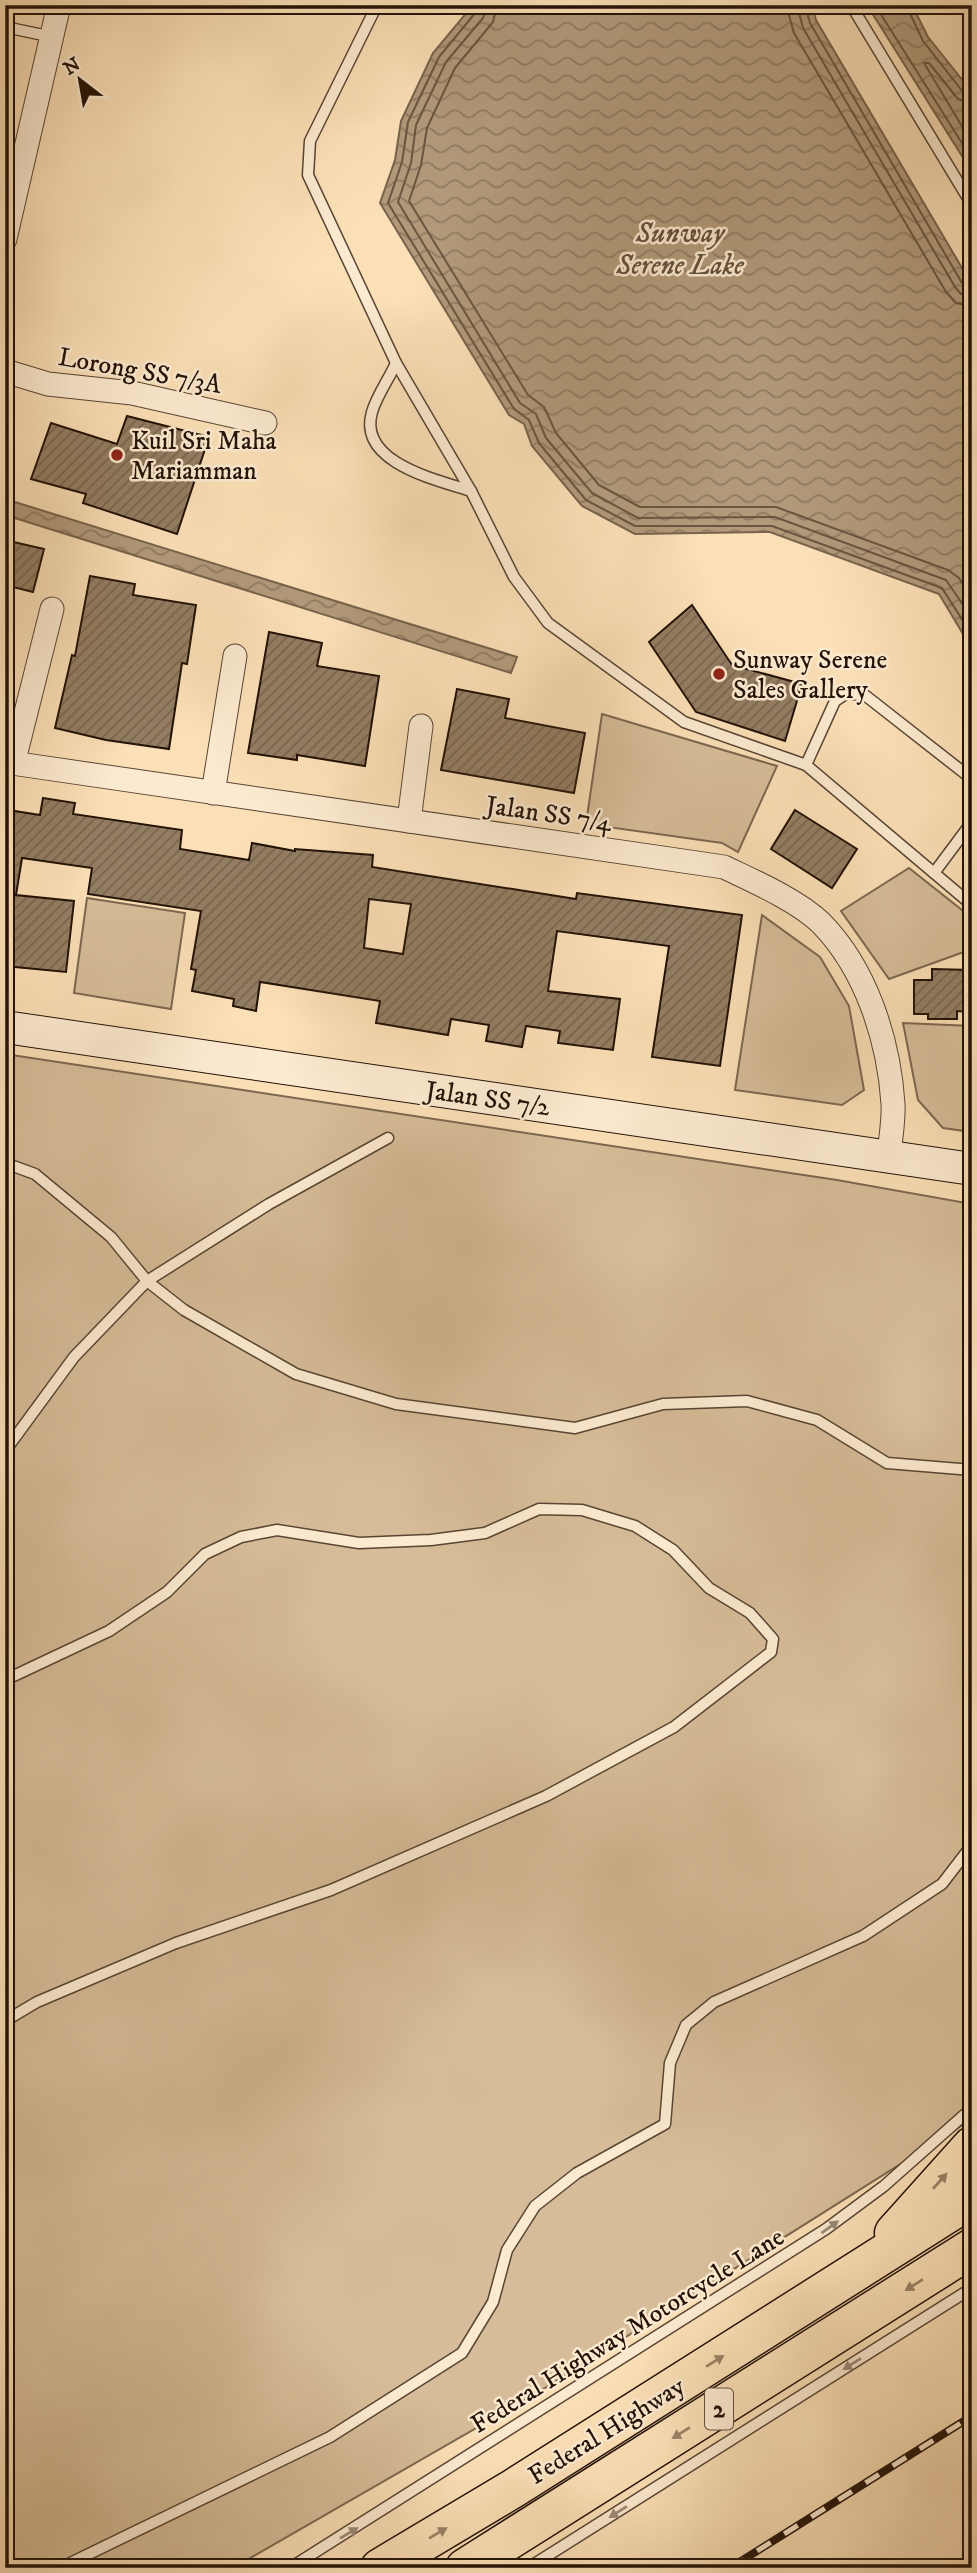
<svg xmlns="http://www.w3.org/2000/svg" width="977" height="2573" viewBox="0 0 977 2573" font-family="'IM FELL DW Pica',serif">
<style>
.green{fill:#d6bc98;stroke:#7c6750;stroke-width:2}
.water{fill:url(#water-waves);stroke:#78634c;stroke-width:2}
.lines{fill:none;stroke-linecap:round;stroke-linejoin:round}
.shore{stroke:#6a5640;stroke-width:2}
.building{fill:url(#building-hatch);stroke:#221207;stroke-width:2;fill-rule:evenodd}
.lane-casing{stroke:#584533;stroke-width:13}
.street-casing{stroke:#584533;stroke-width:25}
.secondary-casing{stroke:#221207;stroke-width:34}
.highway-casing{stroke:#221207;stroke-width:41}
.lane{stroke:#fcead0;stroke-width:10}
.street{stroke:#fcead0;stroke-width:23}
.secondary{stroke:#fcead0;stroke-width:32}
.highway{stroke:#fbdfb6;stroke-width:38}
.rail-casing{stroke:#221207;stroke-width:8}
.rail{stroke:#fcead0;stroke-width:5;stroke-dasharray:16;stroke-linecap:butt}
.oneway{fill:#998367}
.oneway2{fill:#9a8976}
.poi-dot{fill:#8f2418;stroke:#fcead0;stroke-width:2.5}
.labels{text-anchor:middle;stroke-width:5;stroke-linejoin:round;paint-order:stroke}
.shield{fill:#fcead0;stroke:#635343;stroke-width:2}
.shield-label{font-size:24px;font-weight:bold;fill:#221207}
.street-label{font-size:26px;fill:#221207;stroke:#fcead0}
.poi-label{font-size:26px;fill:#221207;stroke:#fcead0;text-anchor:start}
.water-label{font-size:28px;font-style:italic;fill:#624f3b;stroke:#fcead0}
</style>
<defs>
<pattern id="water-waves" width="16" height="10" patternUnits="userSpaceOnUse" patternTransform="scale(1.75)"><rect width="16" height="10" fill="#b1997a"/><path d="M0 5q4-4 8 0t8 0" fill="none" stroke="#907b62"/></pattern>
<pattern id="building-hatch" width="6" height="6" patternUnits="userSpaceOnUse" patternTransform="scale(1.75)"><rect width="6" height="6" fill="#937d62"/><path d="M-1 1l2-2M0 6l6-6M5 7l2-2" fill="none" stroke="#78654f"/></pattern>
</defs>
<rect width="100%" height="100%" fill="#fbdfb6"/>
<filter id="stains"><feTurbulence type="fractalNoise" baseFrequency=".00286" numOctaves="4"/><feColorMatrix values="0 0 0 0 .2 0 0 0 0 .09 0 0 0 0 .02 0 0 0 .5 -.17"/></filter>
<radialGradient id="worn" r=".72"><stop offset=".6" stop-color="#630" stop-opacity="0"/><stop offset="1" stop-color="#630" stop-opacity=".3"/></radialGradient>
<g class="green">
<polygon points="602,714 777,766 738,852 722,843 586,824"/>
<polygon points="909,868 972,918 972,949 889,979 841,911"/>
<polygon points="87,898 185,913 171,1009 74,993"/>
<polygon points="762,915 820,957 849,1006 864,1090 842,1105 735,1090"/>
<polygon points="903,1023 972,1026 972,1132 943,1128 918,1100"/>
<polygon points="5,1054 837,1180 972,1204 972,2119 537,2393 233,2568 5,2568"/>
</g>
<g class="water">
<polygon points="473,5 812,5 816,20 972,285 972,649 939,594 770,532 635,534 582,506 532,446 524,424 509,415 380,203 395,160 401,121 433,53"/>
<polygon points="867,5 912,5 928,37 972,92 972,172"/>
<polygon points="5,499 517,657 511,673 5,515"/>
</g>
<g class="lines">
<g class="shore">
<polyline points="478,5 476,12 439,57 408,122 402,162 388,203 514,409 529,420 539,443 586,500 635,526 772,526 942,588 972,635"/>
<polyline points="487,5 483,18 446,62 416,125 411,163 398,202 520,403 536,414 546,438 592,493 638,518 775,517 946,580 972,618"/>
<polyline points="497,5 493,22 455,68 427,128 421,165 409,201 528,395 544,407 556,433 599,485 640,507 776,507 948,570 959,578 972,598"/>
<polyline points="786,5 794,33 946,292 956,303 972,306"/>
<polyline points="797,5 803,28 955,287 961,294 972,296"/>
<polyline points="805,5 810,23 962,283 972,287"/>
<polyline points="875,5 972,159"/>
<polyline points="906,5 923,41 963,92 972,95"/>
<polyline points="972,104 958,99 929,63 924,63 972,143"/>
</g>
</g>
<g class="building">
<polygon points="127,416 209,437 177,534 83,503 86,494 31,479 51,423 117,444"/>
<polygon points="5,540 44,549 33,592 5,585"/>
<polygon points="90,576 135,584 133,595 196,605 187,664 182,663 169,749 106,740 55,728 72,655 75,656"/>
<polygon points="692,605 732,665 802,684 785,741 696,712 649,642"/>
<polygon points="269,632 322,643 317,666 379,676 365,766 297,755 297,760 248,753"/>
<polygon points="457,689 509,699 505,718 585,733 574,793 441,770"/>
<path d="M43,798L75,803L73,814L182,830L180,849L249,860L252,843L295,851V849L373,855L372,867L576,899L577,893L742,915L720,1066L652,1057L669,946L557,931L548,991L620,999L613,1050L558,1043L560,1031L526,1026L522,1047L486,1041L489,1025L451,1019L448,1035L376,1023L380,1001L260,982L256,1011L233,1006L234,999L192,991L196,970L191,969L201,911L88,894L92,868L22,858L16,895L74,901L66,972L5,966V829L8,810L40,815ZM369,899L411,904L403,954L364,948Z"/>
<polygon points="795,810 857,849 832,888 771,849"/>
<polygon points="932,969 972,970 972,1008 967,1008 967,1012 957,1011 957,1019 928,1019 928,1014 914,1014 914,980 932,980"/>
</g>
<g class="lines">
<g class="lane-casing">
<g id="lane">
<polyline points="377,5 310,141 308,175 396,363 471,491 514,577 548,623 684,722 806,765 972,905"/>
<polyline points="851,5 972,205"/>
<polyline points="5,27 53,37"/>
<path d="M396,363C389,379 377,395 372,412C357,463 438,480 471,491"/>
<polyline points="806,765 835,701 847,693 866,696 972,779"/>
<polyline points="934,873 972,822"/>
<polyline points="5,1163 35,1174 111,1237 147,1281 184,1310 296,1374 396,1404 575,1428 663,1404 747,1401 817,1420 887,1463 972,1470"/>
<polyline points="5,1451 74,1357 147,1281 269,1204 388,1138"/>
<polyline points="5,1680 109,1631 167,1592 205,1554 241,1537 277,1530 359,1543 431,1540 485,1533 539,1509 582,1510 635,1526 673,1550 709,1588 750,1613 773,1639 771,1652 674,1727 546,1796 331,1890 176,1943 37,2002 5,2021"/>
<polyline points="60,2568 330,2437 462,2353 493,2302 507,2250 535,2206 577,2173 665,2124 670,2063 686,2025 714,2002 863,1936 942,1884 972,1845"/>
<polyline points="290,2568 826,2229 884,2186 972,2108"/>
<polyline points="528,2568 972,2288"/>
</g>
</g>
<g class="street-casing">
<g id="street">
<polyline points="5,239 59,5"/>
<polyline points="5,371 48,384 132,393 265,423"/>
<path d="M5,762L724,867C753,881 797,900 821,923C866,969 889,1040 893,1104C894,1121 890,1140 889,1157"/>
<polyline points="13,764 52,609"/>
<polyline points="213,793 235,656"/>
<polyline points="409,821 421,726"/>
</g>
</g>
<g class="secondary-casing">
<polyline id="secondary" points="5,1027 972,1169"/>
</g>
<g class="highway-casing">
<g id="highway">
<polyline points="894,2233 972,2146"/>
<polyline points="380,2568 514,2488 972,2198"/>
<polyline points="465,2568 972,2248"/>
</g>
</g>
<use href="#lane" class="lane"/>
<use href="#street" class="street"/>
<use href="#secondary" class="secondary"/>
<use href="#highway" class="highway"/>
<g class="rail-casing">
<polyline id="rail" points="730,2568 972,2416"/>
</g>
<use href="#rail" class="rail"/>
</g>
<defs><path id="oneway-solid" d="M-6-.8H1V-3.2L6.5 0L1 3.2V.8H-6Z" transform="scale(1.75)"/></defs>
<g class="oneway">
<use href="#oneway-solid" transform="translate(940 2181) rotate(-48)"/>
<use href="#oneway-solid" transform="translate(914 2285) rotate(148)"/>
<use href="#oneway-solid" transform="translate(715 2361) rotate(-32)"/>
<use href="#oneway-solid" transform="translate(681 2433) rotate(148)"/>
<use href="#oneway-solid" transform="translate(438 2533) rotate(-31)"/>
</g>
<g class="oneway2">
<use href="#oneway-solid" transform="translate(830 2227) rotate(-36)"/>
<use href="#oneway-solid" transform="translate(852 2364) rotate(148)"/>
<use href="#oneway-solid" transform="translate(618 2512) rotate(148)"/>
<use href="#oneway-solid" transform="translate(349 2533) rotate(-31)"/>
</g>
<g class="poi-dot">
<circle cx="117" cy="455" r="7"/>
<circle cx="719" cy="674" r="7"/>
</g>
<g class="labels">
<rect class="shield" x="705" y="2388.5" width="28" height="41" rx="5"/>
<g class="shield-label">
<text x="719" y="2417">2</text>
</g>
<g class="street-label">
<text transform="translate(140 370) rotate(10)" y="9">Lorong SS 7/3A</text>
<text transform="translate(549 813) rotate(8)" y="9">Jalan SS 7/4</text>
<text transform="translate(488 1098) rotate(8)" y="9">Jalan SS 7/2</text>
<text transform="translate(627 2330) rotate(-32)" y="9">Federal Highway Motorcycle Lane</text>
<text transform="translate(606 2430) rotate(-32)" y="9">Federal Highway</text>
</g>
<g class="poi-label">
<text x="131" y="449">Kuil Sri Maha<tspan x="131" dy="30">Mariamman</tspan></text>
<text x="733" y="668">Sunway Serene<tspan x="733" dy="30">Sales Gallery</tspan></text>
</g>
<g class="water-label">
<text x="680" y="242">Sunway<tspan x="680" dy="32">Serene Lake</tspan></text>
</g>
</g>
<rect width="977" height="2573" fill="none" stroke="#fbdfb6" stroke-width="28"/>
<rect x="7" y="7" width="963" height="2559" fill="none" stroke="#221207" stroke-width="3.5"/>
<rect x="14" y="14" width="949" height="2545" fill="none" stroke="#221207" stroke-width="2"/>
<g transform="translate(80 80) rotate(329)" stroke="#fcead0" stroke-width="5" paint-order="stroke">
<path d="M0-5L12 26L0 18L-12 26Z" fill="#221207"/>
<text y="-10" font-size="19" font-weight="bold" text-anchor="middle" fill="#221207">N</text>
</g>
<rect width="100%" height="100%" filter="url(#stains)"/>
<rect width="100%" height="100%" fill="url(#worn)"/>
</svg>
